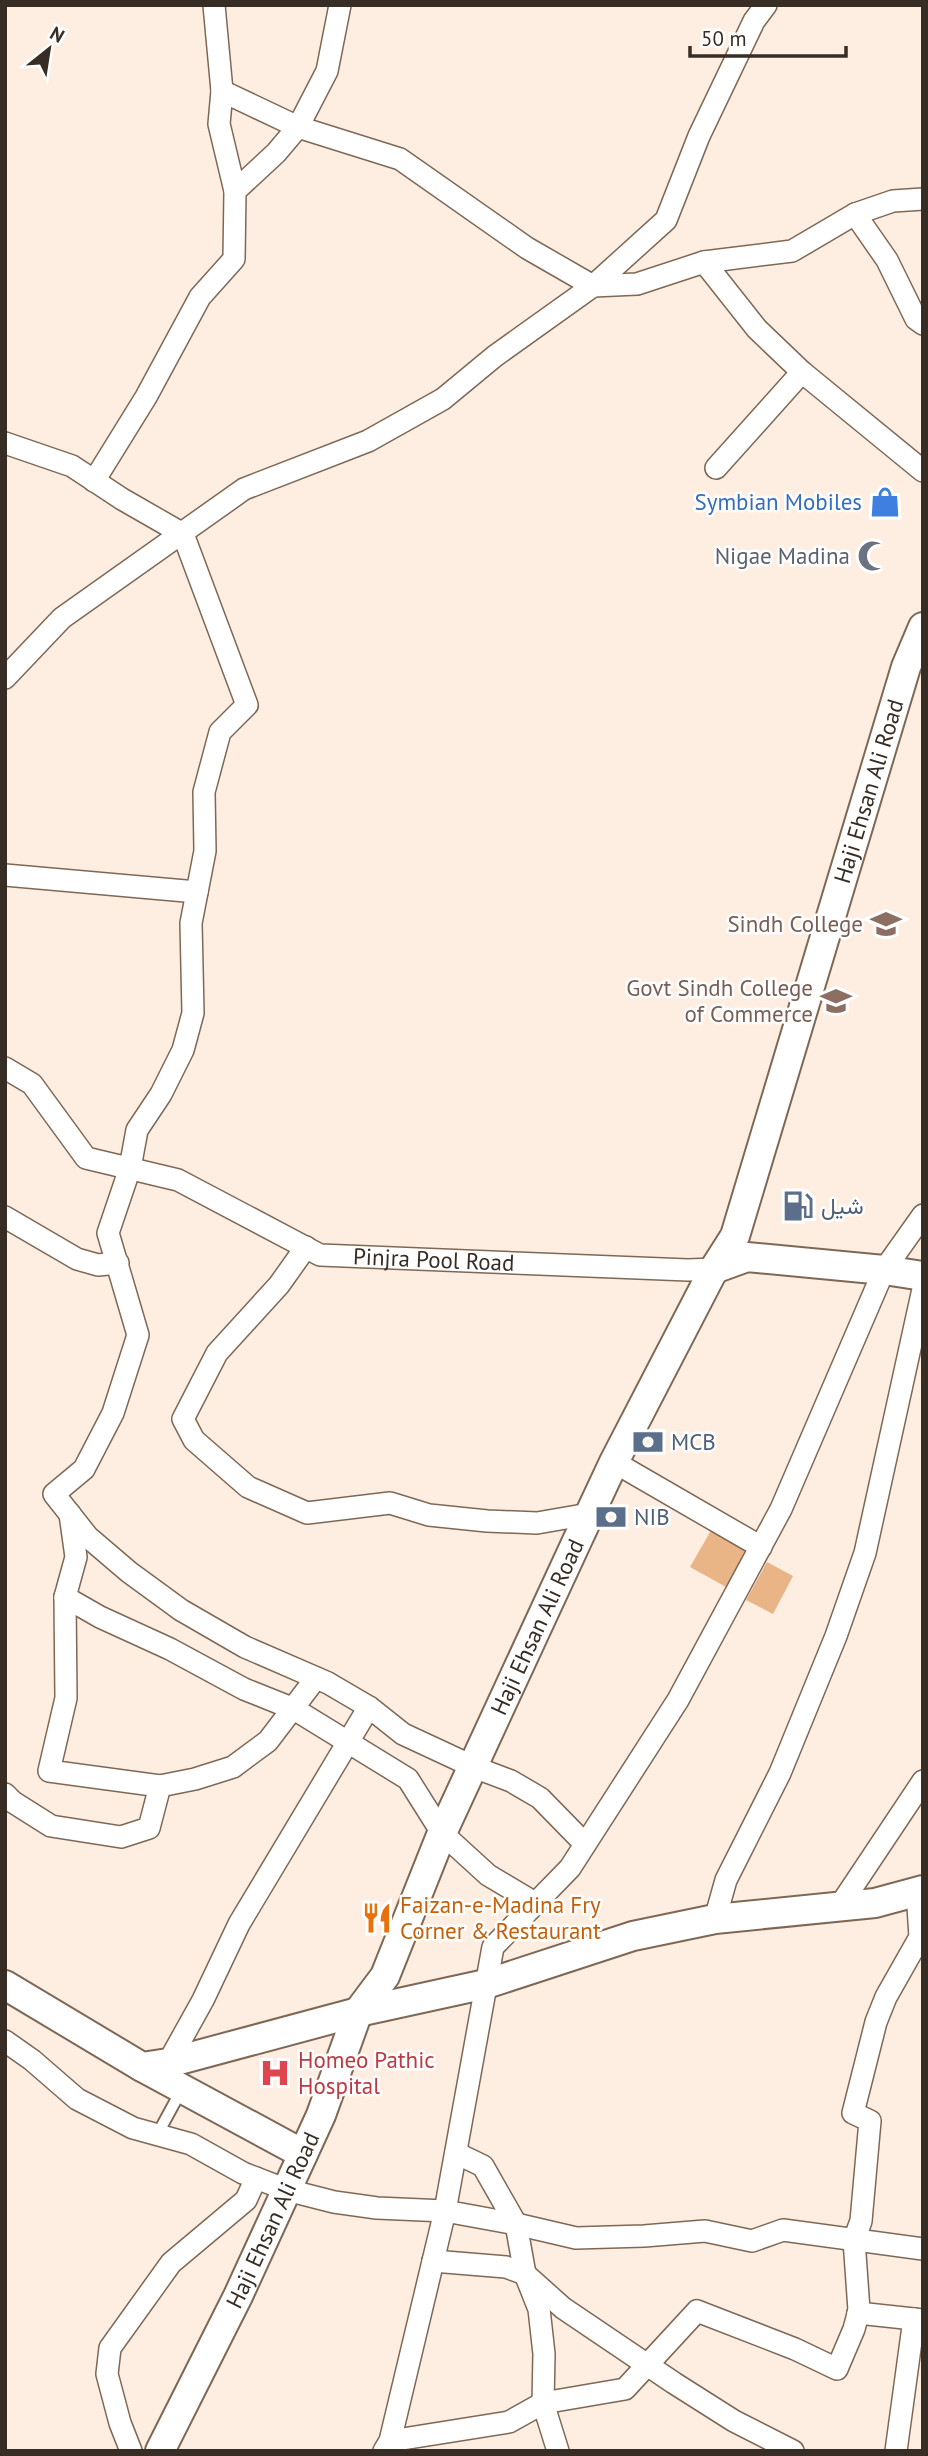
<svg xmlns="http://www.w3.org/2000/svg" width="928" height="2456" viewBox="0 0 928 2456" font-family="'PT Sans',Vazirmatn,sans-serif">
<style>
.building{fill:#e9b587}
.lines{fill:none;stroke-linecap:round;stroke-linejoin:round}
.service-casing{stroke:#7e6855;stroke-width:14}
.minor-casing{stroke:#7e6855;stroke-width:24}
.tertiary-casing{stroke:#7e6855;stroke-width:32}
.service{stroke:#fff;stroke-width:10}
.minor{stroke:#fff;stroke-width:21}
.tertiary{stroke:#fff;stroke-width:28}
.labels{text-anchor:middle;stroke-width:5;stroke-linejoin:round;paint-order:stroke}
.shop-label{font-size:23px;fill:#366cbe;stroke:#fff;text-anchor:end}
.worship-label{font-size:23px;fill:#5b616d;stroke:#fff;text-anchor:end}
.street-label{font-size:23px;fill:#372d25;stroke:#fff}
.education-label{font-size:23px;fill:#785e54;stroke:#fff;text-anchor:end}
.service-label{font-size:23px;fill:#4e5e75;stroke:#fff;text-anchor:start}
.food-label{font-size:23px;fill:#c56008;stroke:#fff;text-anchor:start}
.health-label{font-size:23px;fill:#be3a42;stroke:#fff;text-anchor:start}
</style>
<rect width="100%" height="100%" fill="#feeee1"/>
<g class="building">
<polygon points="717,1520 752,1540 726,1587 690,1567"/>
<polygon points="767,1562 793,1576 773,1614 746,1600"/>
</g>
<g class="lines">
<g class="service-casing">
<polyline id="service" points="157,2135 182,2089"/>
</g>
<g class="minor-casing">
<g id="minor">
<polyline points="214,5 222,91 219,124 235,191"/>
<polyline points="222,91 298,127 400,159 527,248 593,286 637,284 704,262 792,251 855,214 893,201 923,199"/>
<polyline points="855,214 887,260 916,319 923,324"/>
<polyline points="704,262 757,329 802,372 923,471"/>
<polyline points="5,443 72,466 122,499 183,534 247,705 220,732 204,792 205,851 191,923 193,1013 183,1050 161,1094 137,1130 130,1168 108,1233 138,1335 113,1413 84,1469 54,1494 88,1537 129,1572 181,1610 245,1647 328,1683 369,1707"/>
<polyline points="716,468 802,372"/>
<polyline points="94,481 146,397 200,297 234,259 235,191 276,153 298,127 327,71 340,5"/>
<polyline points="5,678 62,618 244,489 368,441 443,399 495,356 593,286 666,220 699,136 754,21 766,5"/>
<polyline points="5,875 197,892"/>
<path id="s1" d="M5,1068L32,1084L86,1158L178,1180L320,1255L688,1270L714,1269"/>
<polyline points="5,1217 77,1259 98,1265 118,1263"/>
<polyline points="306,1247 279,1285 217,1353 183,1419 194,1440 248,1487 307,1513 390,1503 429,1515 487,1521 537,1523 589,1514"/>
<polyline points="614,1462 761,1547"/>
<polyline points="70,1514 76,1557 65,1597 66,1698 49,1771 160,1786 195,1779 233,1767 268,1741 316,1678"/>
<polyline points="65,1597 100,1617 170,1649 244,1689 294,1709 408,1779 442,1833 488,1875 535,1903"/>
<polyline points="5,1794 13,1802 51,1826 121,1837 149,1828 160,1786"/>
<polyline points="839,1907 923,1781"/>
<polyline points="715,1919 726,1880 780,1773 836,1636 865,1553 923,1289"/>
<polyline points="5,2041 32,2060 77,2099 133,2128 191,2144 243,2173 287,2190 334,2202 377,2208 445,2211 516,2224 576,2238 644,2236 705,2231 752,2241 783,2230 923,2249"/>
<polyline points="168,2063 203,2000 239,1924 369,1707 403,1734 474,1767 511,1781 540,1798 585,1844"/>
<polyline points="456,2153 483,2166 516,2224 525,2274 539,2309 544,2354 543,2403 558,2451"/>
<polyline points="433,2261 506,2267 525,2274 563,2308 674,2383 734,2421 793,2451"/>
<polyline points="858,2313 923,2320"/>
<polyline points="390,2441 509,2422 543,2403 625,2389 697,2311 795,2349 837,2369 854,2329 859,2310 854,2240 861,2221 870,2121 853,2113 876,2022 886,1997 920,1937 917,1891"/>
<polyline points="131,2451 120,2423 107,2374 110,2348 171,2263 246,2200 256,2178"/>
<polyline points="384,2451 390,2441 445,2211 493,1947 570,1868 678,1700 781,1509 884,1270 923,1215"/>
<polyline points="896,2451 914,2319"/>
</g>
</g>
<g class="tertiary-casing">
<g id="tertiary">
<polyline points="714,1269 747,1257 884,1270 923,1276"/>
<polyline points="5,1985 142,2067 168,2063 358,2012 486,1984 633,1936 715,1919 875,1903 923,1890"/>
<polyline points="142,2067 303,2154"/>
<path id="s2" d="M160,2451L238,2296L321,2115L358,2012L385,1976L442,1833L577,1541L614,1462L714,1269L735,1236L906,667L923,627"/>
</g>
</g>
<use href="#service" class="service"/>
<use href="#minor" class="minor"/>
<use href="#tertiary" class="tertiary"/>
</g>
<defs>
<g id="shop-bare" transform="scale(2.415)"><path d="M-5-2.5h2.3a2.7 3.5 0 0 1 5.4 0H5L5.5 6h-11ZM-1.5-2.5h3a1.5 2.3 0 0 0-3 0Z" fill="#3f7fe0" stroke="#fff" stroke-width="2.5" paint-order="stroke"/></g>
<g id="mosque-bare" transform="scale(2.415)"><path d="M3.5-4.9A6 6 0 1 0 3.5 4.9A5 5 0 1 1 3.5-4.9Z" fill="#6b7280" stroke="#fff" stroke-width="2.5" paint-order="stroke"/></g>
<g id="university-bare" transform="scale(2.415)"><path d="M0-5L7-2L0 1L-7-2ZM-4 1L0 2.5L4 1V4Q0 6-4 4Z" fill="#8d6e63" stroke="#fff" stroke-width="2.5" paint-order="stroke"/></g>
<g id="fuel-bare" transform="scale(2.415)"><path d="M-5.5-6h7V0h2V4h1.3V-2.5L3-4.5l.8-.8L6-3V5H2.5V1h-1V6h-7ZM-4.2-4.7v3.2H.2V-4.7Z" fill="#5c6f8a" stroke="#fff" stroke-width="2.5" paint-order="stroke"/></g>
<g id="bank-bare" transform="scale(2.415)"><path d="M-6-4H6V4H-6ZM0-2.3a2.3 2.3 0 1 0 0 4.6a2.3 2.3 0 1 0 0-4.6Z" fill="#5c6f8a" stroke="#fff" stroke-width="2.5" paint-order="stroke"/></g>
<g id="restaurant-bare" transform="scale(2.415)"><path d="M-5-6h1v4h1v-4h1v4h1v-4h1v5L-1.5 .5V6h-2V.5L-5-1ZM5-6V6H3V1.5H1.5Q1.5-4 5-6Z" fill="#e8710a" stroke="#fff" stroke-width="2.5" paint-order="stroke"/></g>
<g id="hospital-bare" transform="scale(2.415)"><path d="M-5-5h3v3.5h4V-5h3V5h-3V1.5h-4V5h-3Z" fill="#e0444e" stroke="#fff" stroke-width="2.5" paint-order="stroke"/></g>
</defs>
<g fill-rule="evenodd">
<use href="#shop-bare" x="885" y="502"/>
<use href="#mosque-bare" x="873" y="556"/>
<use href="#university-bare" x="886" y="924"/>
<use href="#university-bare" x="836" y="1001"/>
<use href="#fuel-bare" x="798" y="1206"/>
<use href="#bank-bare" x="648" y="1442"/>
<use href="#bank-bare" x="611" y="1517"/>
<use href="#restaurant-bare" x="377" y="1918"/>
<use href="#hospital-bare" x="275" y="2073"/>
</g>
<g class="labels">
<g class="shop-label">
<text x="862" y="510">Symbian Mobiles</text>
</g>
<g class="worship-label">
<text x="850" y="564">Nigae Madina</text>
</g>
<g class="street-label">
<text dy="8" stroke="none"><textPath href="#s2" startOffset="1811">Haji Ehsan Ali Road</textPath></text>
<text dy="8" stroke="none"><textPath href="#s1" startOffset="492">Pinjra Pool Road</textPath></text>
<text dy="8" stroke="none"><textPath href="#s2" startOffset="908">Haji Ehsan Ali Road</textPath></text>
<text dy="8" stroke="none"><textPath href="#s2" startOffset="257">Haji Ehsan Ali Road</textPath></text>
</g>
<g class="education-label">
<text x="863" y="932">Sindh College</text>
<text x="813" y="996">Govt Sindh College<tspan x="813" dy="26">of Commerce</tspan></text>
</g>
<g class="service-label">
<text x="821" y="1214">شیل</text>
<text x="671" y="1450">MCB</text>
<text x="634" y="1525">NIB</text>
</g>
<g class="food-label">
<text x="400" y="1913">Faizan-e-Madina Fry<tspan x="400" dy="26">Corner &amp; Restaurant</tspan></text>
</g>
<g class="health-label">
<text x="298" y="2068">Homeo Pathic<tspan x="298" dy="26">Hospital</tspan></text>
</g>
</g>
<rect width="928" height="2456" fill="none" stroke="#372d25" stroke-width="14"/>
<g transform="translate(49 49) rotate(30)" stroke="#ffffff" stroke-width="5" paint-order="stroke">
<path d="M0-5L12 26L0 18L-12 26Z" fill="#372d25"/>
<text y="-10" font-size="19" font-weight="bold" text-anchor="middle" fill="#372d25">N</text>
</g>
<path d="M690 46v10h156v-10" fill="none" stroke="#372d25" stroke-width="3.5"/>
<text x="701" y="46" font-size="21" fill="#372d25" stroke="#ffffff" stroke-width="5" paint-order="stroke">50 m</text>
</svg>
